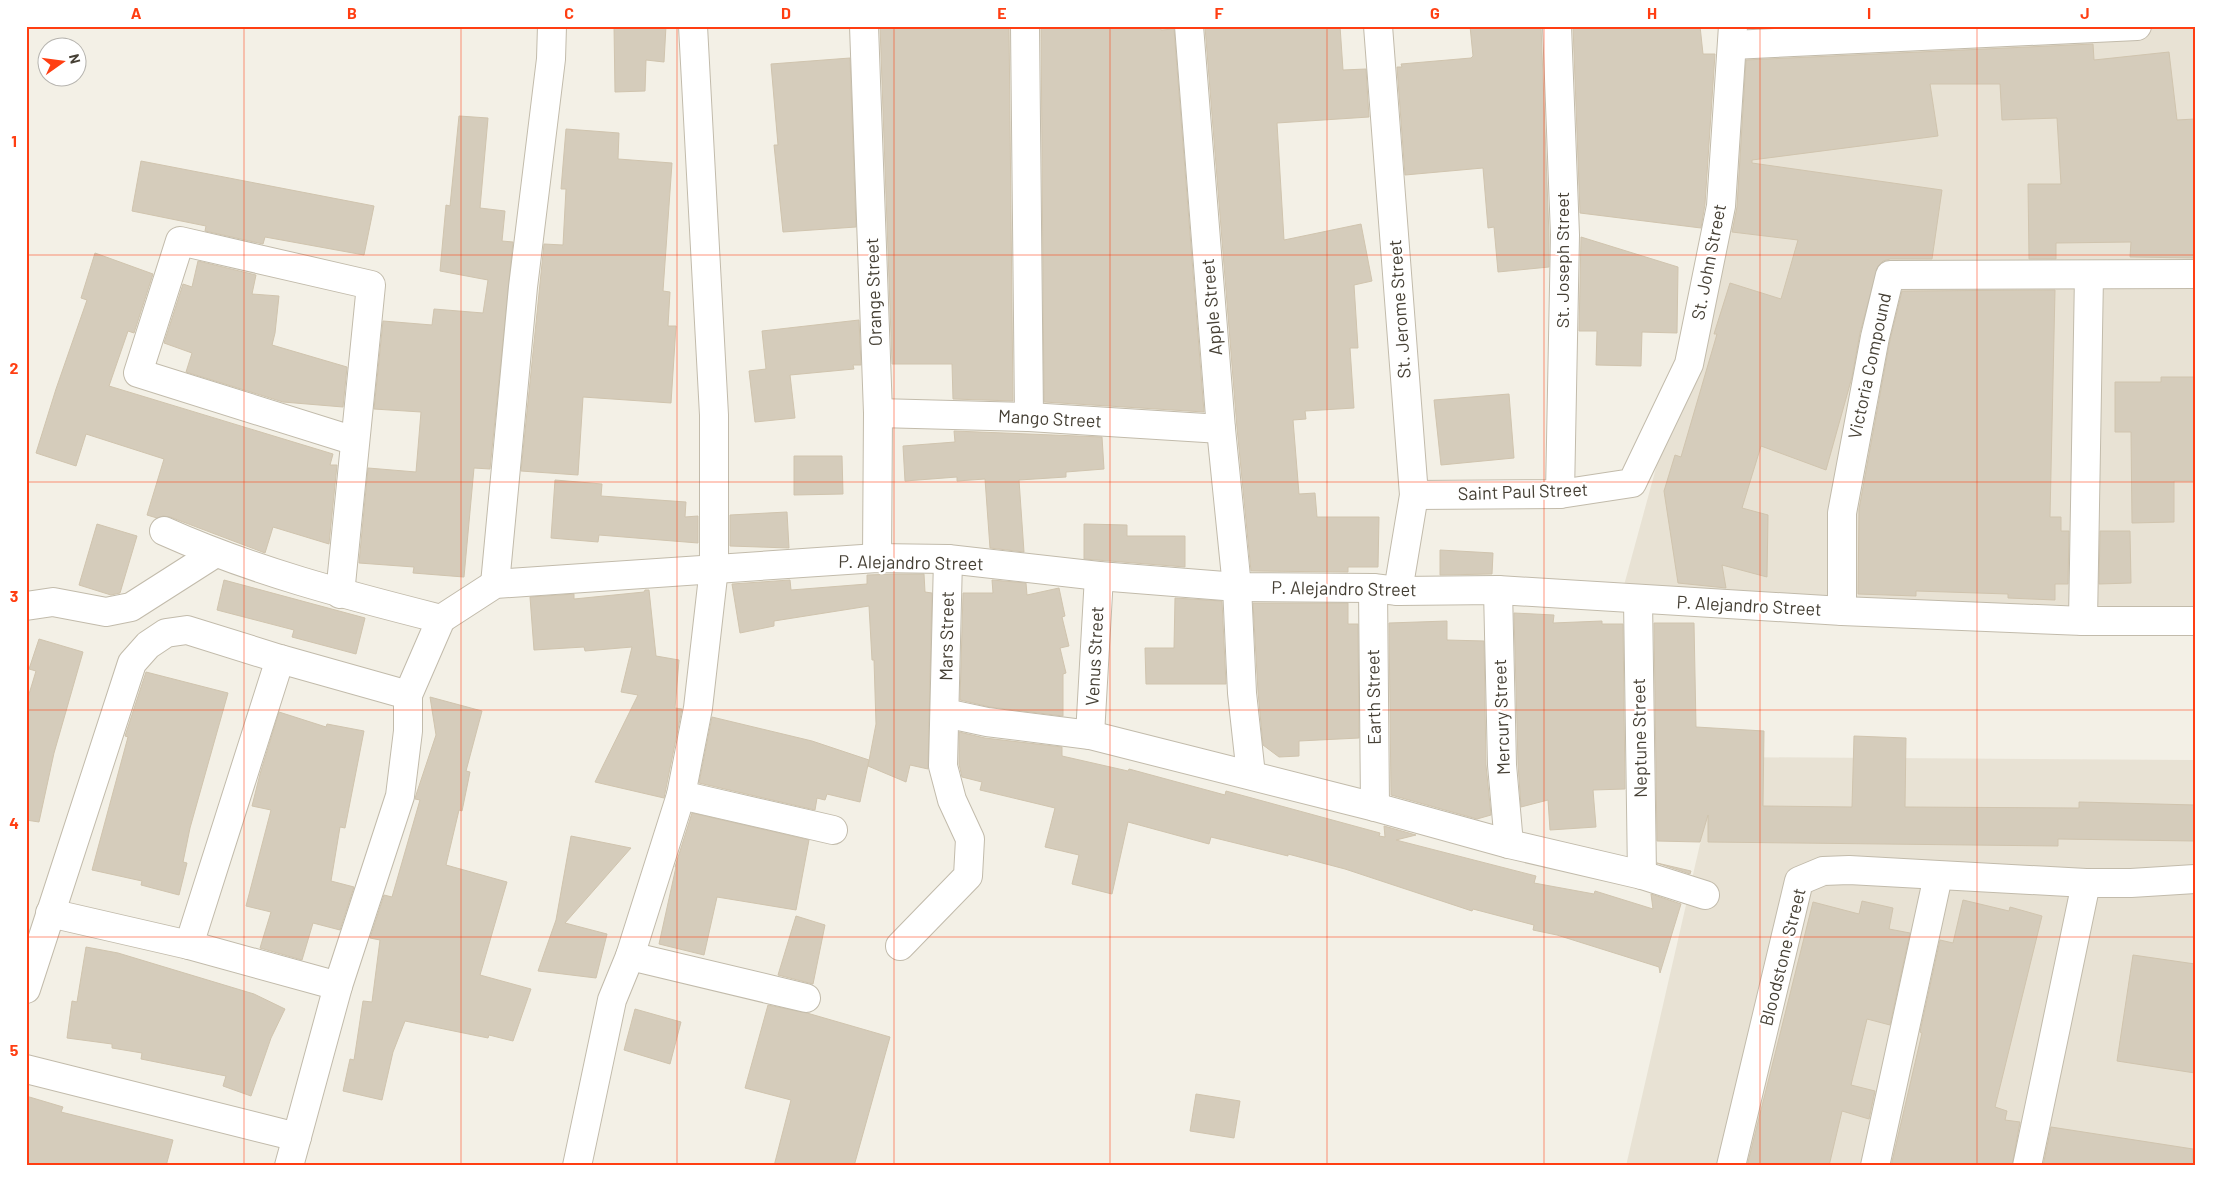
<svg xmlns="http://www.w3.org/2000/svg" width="2221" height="1192" viewBox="0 0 2221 1192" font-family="Barlow,sans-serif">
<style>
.residential{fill:#e8e2d4}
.building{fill:#d5ccbb;stroke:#d0c4ae}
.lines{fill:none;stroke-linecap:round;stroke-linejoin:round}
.minor-casing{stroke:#c2bbab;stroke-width:30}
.minor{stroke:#fff;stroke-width:28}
.grid{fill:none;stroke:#ff3e12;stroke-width:1;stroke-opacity:0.55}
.labels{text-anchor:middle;stroke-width:4.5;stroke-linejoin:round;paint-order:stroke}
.street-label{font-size:18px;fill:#464035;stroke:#fff}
.neatline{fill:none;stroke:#ff3e12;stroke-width:2}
.grid-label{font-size:16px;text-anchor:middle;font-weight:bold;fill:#ff3e12}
</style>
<rect width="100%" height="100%" fill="#f3f0e6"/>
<g class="residential">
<polygon points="1731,26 2195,26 2195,608 1839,600 1623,589 1720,233"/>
<polygon points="1720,757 2195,760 2195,1166 1626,1166"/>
</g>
<g class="building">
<polygon points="614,26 666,26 664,62 646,60 645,91 615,92"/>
<polygon points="880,26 1009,26 1013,401 953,399 952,364 892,364"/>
<polygon points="1041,26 1161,26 1161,30 1174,29 1204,412 1044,402"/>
<polygon points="1221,26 1340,26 1343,70 1366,69 1369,117 1277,123 1284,240 1361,224 1372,281 1354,285 1358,348 1350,348 1354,408 1305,411 1306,419 1293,420 1299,494 1315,493 1317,517 1379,517 1378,567 1348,567 1348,572 1251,571 1237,428 1205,27"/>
<polygon points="1470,26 1541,26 1549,235 1549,267 1498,272 1494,227 1488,228 1483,168 1405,175 1397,67 1402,67 1401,64 1471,58 1473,56"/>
<polygon points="1573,26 1700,26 1703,54 1715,54 1705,204 1701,228 1580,213"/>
<polygon points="2093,44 2094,60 2169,52 2177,120 2195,119 2195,258 2130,257 2131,242 2056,243 2056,259 2029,259 2028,184 2061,184 2057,118 2002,120 2000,84 1930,84 1938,136 1752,160 1752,163 1942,190 1932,259 1890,259 1883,261 1878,266 1860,333 1852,377 1826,470 1761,446 1742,508 1768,515 1767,577 1722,565 1726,588 1678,583 1664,491 1675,455 1681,457 1717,334 1714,334 1730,283 1781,299 1798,240 1732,232 1737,207 1746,60"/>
<polygon points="850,58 856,227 783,232 774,145 778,145 771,64"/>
<polygon points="459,116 488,118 480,208 505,211 502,241 513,242 490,469 474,468 464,577 413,573 414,567 359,563 368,468 416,472 421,412 374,409 383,321 432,325 434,309 483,313 488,280 440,271 446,205 450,206"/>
<polygon points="566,129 619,133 618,159 672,163 663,291 670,292 668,326 676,326 671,403 583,397 578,475 521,471 544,244 563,245 566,189 561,189"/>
<polygon points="141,161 374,206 364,255 265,237 263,244 205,231 206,226 132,211"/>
<polygon points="1581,237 1678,267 1677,333 1642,332 1641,366 1596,365 1597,331 1579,331"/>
<polygon points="95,253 153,274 134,333 128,331 109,386 333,454 330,465 337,465 329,544 273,527 265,553 170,517 163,516 157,518 147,515 164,459 86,434 76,466 36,453 56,389 87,300 81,298"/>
<polygon points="198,261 256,275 252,294 279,296 275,333 272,345 347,367 343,407 283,402 186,372 192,353 164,343 183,284 192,287"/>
<polygon points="2055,290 2050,517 2061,517 2061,531 2069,531 2068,584 2055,584 2055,600 2008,598 2008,594 1916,591 1916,596 1858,594 1859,509 1890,340 1902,291"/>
<polygon points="859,320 861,365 853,365 854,369 790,375 795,418 755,422 749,371 766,369 762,331"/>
<polygon points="2161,377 2195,377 2195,481 2174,481 2174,522 2132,523 2131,432 2115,432 2115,382 2161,382"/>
<polygon points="1509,394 1514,458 1441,465 1434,400"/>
<polygon points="954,431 1102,437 1104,469 1066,472 1066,477 1019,480 1024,552 990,548 985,479 957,481 957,477 905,481 903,446 955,442"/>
<polygon points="794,456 842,456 843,494 794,495"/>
<polygon points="555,480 602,484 601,496 686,502 685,517 698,516 698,543 599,535 598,542 551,538"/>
<polygon points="787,512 789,548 730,546 730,515"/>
<polygon points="97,524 137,536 120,593 111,595 79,585"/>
<polygon points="1084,524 1127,525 1127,536 1185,536 1185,567 1084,559"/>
<polygon points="2100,531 2130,531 2131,583 2099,584"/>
<polygon points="1440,550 1493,553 1492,574 1440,575"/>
<polygon points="896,574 924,574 925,592 932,593 928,769 910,765 906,782 868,766 876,724 874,660 872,660 869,606 774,621 774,626 740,633 732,584 790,580 791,590 867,584 867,575"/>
<polygon points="224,580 365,618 356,654 292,637 294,630 217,610"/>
<polygon points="992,580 1026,583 1027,595 1059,588 1065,616 1062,617 1069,646 1060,648 1066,673 1063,674 1063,716 990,707 960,700 963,593 993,593"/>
<polygon points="645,590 649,590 656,656 679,660 675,708 682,709 664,798 595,782 638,695 621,692 632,647 585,651 584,647 534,650 530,597 574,594 574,599 644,592"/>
<polygon points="1175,598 1222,601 1226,684 1146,684 1145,648 1174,648"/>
<polygon points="1253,603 1348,603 1348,624 1358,624 1359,738 1299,741 1299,756 1279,757 1263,745 1258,692"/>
<polygon points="1514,613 1554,615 1553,623 1602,621 1602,624 1623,624 1625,789 1593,790 1596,827 1550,830 1548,800 1521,807 1518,764"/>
<polygon points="1447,621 1447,640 1484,641 1486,765 1491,815 1477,819 1391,795 1389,623"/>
<polygon points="1654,623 1694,623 1696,727 1764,731 1763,806 1852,807 1854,736 1906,738 1905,807 2079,808 2079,802 2195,805 2195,841 2058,839 2058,846 1708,842 1708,815 1700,842 1657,841"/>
<polygon points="39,639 83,652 54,753 39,822 26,820 26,704 36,671 29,669"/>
<polygon points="146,672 228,693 190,828 183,862 187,863 179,895 141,885 142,881 92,870 128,737 125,736"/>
<polygon points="430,697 482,711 466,771 470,772 462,811 459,810 446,865 507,882 480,975 531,989 513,1041 489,1035 488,1038 405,1021 393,1052 382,1100 343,1091 350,1059 354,1060 363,1001 372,1002 380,940 370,938 384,895 392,897 420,800 415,799 416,795 436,735"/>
<polygon points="279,712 326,727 327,724 364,731 345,828 340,827 331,881 354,887 340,930 313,923 302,960 260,948 271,912 246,906 271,810 252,806 260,774"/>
<polygon points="712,717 812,741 869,760 860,802 827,794 825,800 817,798 815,810 699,783"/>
<polygon points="959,732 985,738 1062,747 1062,756 1128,771 1129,769 1225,795 1226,791 1380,833 1379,836 1385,837 1384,826 1416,835 1396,840 1536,876 1534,883 1594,894 1595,891 1653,909 1651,894 1681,904 1660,973 1659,967 1557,935 1533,930 1534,925 1473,909 1472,911 1345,869 1288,854 1288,856 1211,837 1209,844 1128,822 1112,894 1072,884 1079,855 1045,847 1055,808 980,790 982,782 962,777 959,764"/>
<polygon points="692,813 809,840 796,910 717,897 704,955 659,944 676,867 675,867"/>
<polygon points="571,836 631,848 565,923 607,934 596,978 538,971 556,920"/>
<polygon points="1657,863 1691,871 1690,874"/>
<polygon points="1963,900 2009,911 2010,907 2042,916 1995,1107 2007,1111 2005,1120 2020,1122 2012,1166 1891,1166 1922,1033 1920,1032 1940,940 1953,943"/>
<polygon points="1862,901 1893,908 1889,929 1910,933 1890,1025 1867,1019 1851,1085 1875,1091 1869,1119 1842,1111 1829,1166 1747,1166 1813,902 1859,914"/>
<polygon points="796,916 825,925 813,984 778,975"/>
<polygon points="86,947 118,953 254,994 285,1009 271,1038 251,1096 223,1086 226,1076 141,1059 142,1053 112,1048 112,1044 67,1038 72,1001 77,1002"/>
<polygon points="2133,955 2195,964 2195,1073 2117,1061"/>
<polygon points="768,1005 807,1013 890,1037 854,1166 774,1166 791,1100 745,1088"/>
<polygon points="635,1009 681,1022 670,1064 624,1050"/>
<polygon points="1196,1094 1240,1101 1234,1138 1190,1131"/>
<polygon points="26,1096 63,1107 61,1112 173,1140 166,1166 26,1166"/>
<polygon points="2051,1127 2193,1149 2192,1166 2043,1166"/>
</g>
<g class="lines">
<g class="minor-casing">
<g id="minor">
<polyline points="864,26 878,413 877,558"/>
<polyline points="1025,26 1029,417"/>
<polyline points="1189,26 1221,429 1237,587 1242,693 1251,775"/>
<polyline points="1378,26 1414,495 1398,591"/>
<polyline points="1557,26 1565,235 1560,494"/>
<polyline points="1732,45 2137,26"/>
<polyline points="878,413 1029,417 1221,429"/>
<polyline points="1414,495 1560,494 1632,483 1689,364 1721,206 1733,26"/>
<path d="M164,531C253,571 346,595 441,619L495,584L877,558L948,559L1099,576L1237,587L1373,588L1398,591L1498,590L1842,611L2083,621H2195"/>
<polyline points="495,584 523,287 551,59 552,26"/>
<polyline points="1373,588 1375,807"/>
<polyline points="1498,590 1502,765 1509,844"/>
<polyline points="340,594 371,285 180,241 138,373 355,441"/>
<polyline points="1638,600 1642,875"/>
<polyline points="26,606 53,602 106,612 131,607 214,554"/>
<polyline points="1842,611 1842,513 1875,337 1890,275 2195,274"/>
<polyline points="2083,621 2089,275"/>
<polyline points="280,659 189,945 338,986"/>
<polyline points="945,713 987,722 1090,735 1375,807 1509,844 1642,875 1705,895"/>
<polyline points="1090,735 1099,576"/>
<polyline points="681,795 833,830"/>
<polyline points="50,913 189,945"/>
<polyline points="900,946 968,876 970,839 952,800 943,766 948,559"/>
<polyline points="630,956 806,998"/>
<polyline points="26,989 132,663 148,645 166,633 187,630 280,659 408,695"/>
<polyline points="26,1069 297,1137"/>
<polyline points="289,1166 338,986 400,796 408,731 408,695 441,619"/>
<polyline points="577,1166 612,1000 630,956 681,795 698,708 714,568 714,415 693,26"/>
<polyline points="1731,1166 1799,881 1823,871 1849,870 2086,883 2131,883 2195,879"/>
<polyline points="1875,1166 1938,876"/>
<polyline points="2027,1166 2086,883"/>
</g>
</g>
<use href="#minor" class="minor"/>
</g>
<path class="grid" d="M244,26V1166M461,26V1166M677,26V1166M894,26V1166M1110,26V1166M1327,26V1166M1544,26V1166M1760,26V1166M1977,26V1166M26,255H2195M26,482H2195M26,710H2195M26,937H2195"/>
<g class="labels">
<g class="street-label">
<text transform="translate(1563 260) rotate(-90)" y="6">St. Joseph Street</text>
<text transform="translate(1709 262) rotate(-79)" y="6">St. John Street</text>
<text transform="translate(874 292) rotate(-92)" y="6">Orange Street</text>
<text transform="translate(1212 307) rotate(-95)" y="6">Apple Street</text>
<text transform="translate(1400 309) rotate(-94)" y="6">St. Jerome Street</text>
<text transform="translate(1870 366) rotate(-78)" y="6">Victoria Compound</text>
<text transform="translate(1050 419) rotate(3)" y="6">Mango Street</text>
<text transform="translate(1523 492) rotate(-2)" y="6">Saint Paul Street</text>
<text transform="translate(911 563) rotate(1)" y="6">P. Alejandro Street</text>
<text transform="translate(1344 589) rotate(1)" y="6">P. Alejandro Street</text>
<text transform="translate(1749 606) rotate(3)" y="6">P. Alejandro Street</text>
<text transform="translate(947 636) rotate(-89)" y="6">Mars Street</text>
<text transform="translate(1095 656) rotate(-87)" y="6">Venus Street</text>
<text transform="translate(1374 697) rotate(-91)" y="6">Earth Street</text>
<text transform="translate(1502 717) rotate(-92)" y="6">Mercury Street</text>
<text transform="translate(1640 738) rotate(-91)" y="6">Neptune Street</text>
<text transform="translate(1783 957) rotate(-76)" y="6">Bloodstone Street</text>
</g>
</g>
<rect width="2221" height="1192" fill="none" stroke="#ffffff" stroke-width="55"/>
<g transform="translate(62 62) rotate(76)"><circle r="24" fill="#ffffff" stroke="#b5b3ae"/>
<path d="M0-4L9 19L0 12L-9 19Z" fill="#ff3e12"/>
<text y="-8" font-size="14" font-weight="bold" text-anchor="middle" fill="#464035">N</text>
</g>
<rect x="28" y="28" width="2166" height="1136" class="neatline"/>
<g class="grid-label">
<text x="136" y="19">A</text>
<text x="352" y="19">B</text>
<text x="569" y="19">C</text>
<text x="786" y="19">D</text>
<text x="1002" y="19">E</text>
<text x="1219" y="19">F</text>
<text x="1435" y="19">G</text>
<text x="1652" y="19">H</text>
<text x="1869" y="19">I</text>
<text x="2085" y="19">J</text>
<text x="14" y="147">1</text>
<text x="14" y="374">2</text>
<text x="14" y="602">3</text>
<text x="14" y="829">4</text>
<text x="14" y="1056">5</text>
</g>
</svg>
